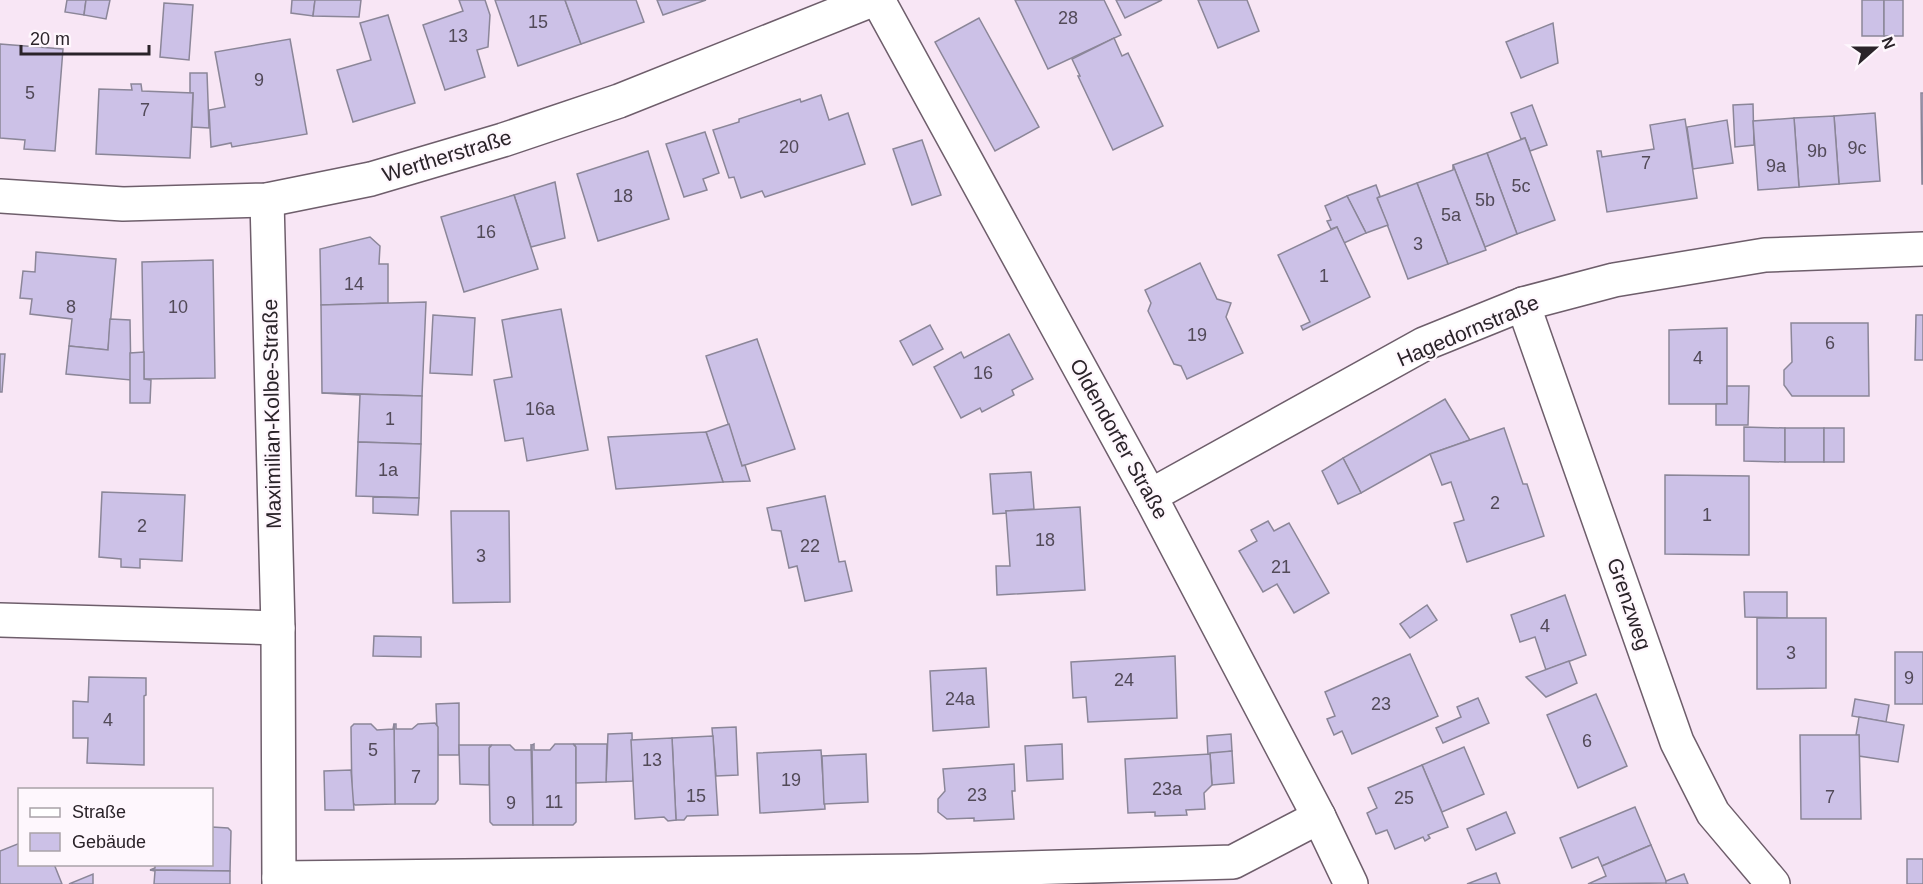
<svg xmlns="http://www.w3.org/2000/svg" width="1923" height="884" viewBox="0 0 1923 884" font-family="Helvetica,sans-serif">
<style>
.building{fill:#ccc1e7;stroke:#8b8698;stroke-width:1.5}
.lines{fill:none;stroke-linecap:round;stroke-linejoin:round}
.minor-casing{stroke:#6e5e6b;stroke-width:36}
.minor{stroke:#fff;stroke-width:33}
.labels{text-anchor:middle;stroke-width:4.5;stroke-linejoin:round;paint-order:stroke}
.number-label{font-size:18px;fill:#524a58}
.street-label{font-size:21px;fill:#2a2329;stroke:#fef7fd}
</style>
<rect width="100%" height="100%" fill="#f8e6f5"/>
<g class="building">
<polygon points="67,0 86,0 84,15 65,12"/>
<polygon points="86,0 110,0 106,19 84,15"/>
<polygon points="292,0 315,0 313,16 291,13"/>
<polygon points="315,0 361,0 359,17 313,16"/>
<polygon points="459,0 485,0 490,15 488,47 477,50 485,77 445,90 423,25 463,11"/>
<polygon points="495,0 565,0 581,44 518,66"/>
<polygon points="565,0 636,0 644,22 581,44"/>
<polygon points="657,0 706,0 663,15"/>
<polygon points="1015,0 1104,0 1121,35 1048,69"/>
<polygon points="1116,0 1162,0 1125,18"/>
<polygon points="1198,0 1247,0 1259,31 1218,48"/>
<rect x="1862" y="0" width="22" height="36"/>
<rect x="1884" y="0" width="19" height="36"/>
<polygon points="164,3 193,5 189,60 160,57"/>
<polygon points="388,15 415,103 353,122 337,70 371,60 360,23"/>
<polygon points="979,18 1039,127 995,151 935,42"/>
<polygon points="1553,23 1558,63 1521,78 1506,42"/>
<polygon points="1114,38 1122,56 1128,53 1163,126 1113,150 1078,76 1080,76 1072,59"/>
<polygon points="290,39 307,134 232,147 231,143 211,147 209,110 225,107 215,52"/>
<polygon points="0,44 63,49 55,151 24,149 25,140 0,138"/>
<polygon points="190,73 207,73 209,128 192,127 193,93 190,93"/>
<polygon points="131,84 141,84 142,91 193,93 190,158 96,154 99,89 132,90"/>
<polygon points="1921,93 1923,93 1923,184 1922,184"/>
<polygon points="821,95 829,120 848,113 865,164 765,197 762,191 741,198 734,177 729,178 713,130 739,122 739,119 800,99 801,102"/>
<polygon points="1753,104 1754,145 1735,147 1733,105"/>
<polygon points="1532,105 1547,145 1530,151 1525,138 1521,139 1511,113"/>
<polygon points="1875,113 1880,181 1839,184 1834,116"/>
<polygon points="1834,116 1839,184 1799,187 1794,118"/>
<polygon points="1794,118 1799,187 1758,190 1753,121"/>
<polygon points="1685,119 1697,198 1607,212 1597,151 1601,151 1602,157 1654,149 1650,125"/>
<polygon points="1727,120 1733,163 1693,169 1687,127"/>
<polygon points="705,132 719,173 703,179 707,190 684,197 666,144"/>
<polygon points="1525,138 1555,220 1517,234 1487,153"/>
<polygon points="922,140 941,195 912,205 893,149"/>
<polygon points="648,151 669,219 598,241 577,174"/>
<polygon points="1487,153 1517,234 1485,247 1453,165"/>
<polygon points="1453,165 1486,250 1448,264 1417,183 1453,170"/>
<polygon points="555,182 565,238 531,247 514,195"/>
<polygon points="1417,183 1448,264 1408,279 1377,198"/>
<polygon points="1376,185 1380,196 1377,198 1388,225 1366,233 1347,196"/>
<polygon points="514,195 538,269 464,292 441,217"/>
<polygon points="1347,196 1366,233 1344,243 1337,227 1331,229 1327,221 1331,220 1325,206"/>
<polygon points="1337,227 1370,297 1303,330 1301,326 1310,322 1278,255"/>
<polygon points="370,237 380,246 379,264 388,264 388,303 321,305 320,249"/>
<polygon points="36,252 116,259 108,350 69,346 72,319 30,314 32,299 20,298 23,271 35,272"/>
<polygon points="213,260 215,378 144,379 142,262"/>
<polygon points="1200,263 1217,299 1231,303 1226,317 1243,353 1187,379 1181,366 1174,364 1148,311 1151,303 1145,290"/>
<polygon points="426,302 422,396 322,393 321,305"/>
<polygon points="561,309 588,450 527,461 523,438 505,441 494,380 512,377 502,320"/>
<polygon points="433,315 475,318 472,375 430,373"/>
<polygon points="1916,315 1923,315 1923,360 1915,360"/>
<polygon points="110,319 130,320 131,380 66,374 69,346 108,350"/>
<polygon points="1791,323 1868,323 1869,396 1792,396 1784,385 1784,370 1792,362"/>
<polygon points="930,325 943,349 913,365 900,341"/>
<polygon points="1727,328 1727,404 1669,404 1669,330"/>
<polygon points="1009,334 1033,379 1012,390 1014,395 982,412 980,408 961,418 934,367 961,352 964,358"/>
<polygon points="757,339 795,449 742,466 706,356"/>
<polygon points="144,352 144,379 151,380 150,403 130,403 130,353"/>
<polygon points="0,354 5,354 2,392 0,392"/>
<polygon points="1727,386 1749,386 1748,425 1716,425 1716,404 1727,404"/>
<polygon points="322,393 422,396 421,444 358,442 360,395"/>
<polygon points="1445,399 1470,440 1430,454 1361,493 1343,458"/>
<polygon points="729,424 742,466 745,465 750,481 723,482 706,432"/>
<polygon points="1744,427 1785,428 1785,462 1744,461"/>
<polygon points="1504,428 1523,484 1527,484 1544,536 1467,562 1454,523 1464,520 1451,482 1442,485 1430,454"/>
<rect x="1785" y="428" width="39" height="34"/>
<rect x="1824" y="428" width="20" height="34"/>
<polygon points="706,432 723,482 616,489 608,437"/>
<polygon points="358,442 421,444 419,498 356,496"/>
<polygon points="1343,458 1361,493 1338,504 1322,471"/>
<polygon points="1031,472 1034,509 1006,511 1007,513 993,514 990,474"/>
<polygon points="1665,475 1749,476 1749,555 1665,554"/>
<polygon points="102,492 185,495 182,561 140,559 140,568 121,567 121,559 99,557"/>
<polygon points="825,496 839,562 845,561 852,591 805,601 797,566 789,568 781,531 772,530 767,508"/>
<polygon points="373,497 419,498 418,515 373,513"/>
<polygon points="1080,507 1085,590 997,595 996,566 1010,566 1006,511"/>
<polygon points="451,511 509,511 510,602 453,603"/>
<polygon points="1268,521 1274,531 1289,523 1329,593 1294,613 1277,584 1263,592 1239,551 1257,541 1251,530"/>
<polygon points="1744,592 1787,592 1787,618 1745,617"/>
<polygon points="1565,595 1586,655 1546,670 1535,637 1520,642 1511,615"/>
<polygon points="1427,605 1437,620 1410,638 1400,624"/>
<polygon points="1757,618 1826,618 1826,688 1757,689"/>
<polygon points="374,636 421,637 421,657 373,656"/>
<rect x="1895" y="652" width="28" height="52"/>
<polygon points="1410,654 1438,716 1352,754 1342,731 1334,735 1327,719 1335,716 1325,692"/>
<polygon points="1175,656 1177,718 1088,722 1086,697 1073,698 1071,662"/>
<polygon points="1569,661 1577,683 1546,697 1526,677"/>
<polygon points="986,668 989,727 933,731 930,671"/>
<polygon points="89,677 146,678 146,695 144,696 144,765 87,763 88,738 73,738 73,701 88,702"/>
<polygon points="1596,694 1627,766 1578,788 1547,715"/>
<polygon points="1478,698 1489,723 1443,743 1436,728 1461,717 1457,707"/>
<polygon points="1855,699 1889,705 1886,722 1852,716"/>
<polygon points="459,703 459,755 438,755 436,704"/>
<polygon points="1859,717 1904,725 1898,762 1859,756 1859,735 1856,735"/>
<polygon points="435,723 438,727 438,800 435,804 395,804 394,724 396,724 396,729 412,729 418,724"/>
<polygon points="354,724 371,724 377,730 393,729 394,724 395,804 355,805 352,802 351,727"/>
<polygon points="736,727 738,775 716,776 712,728"/>
<polygon points="632,733 633,781 606,782 608,734"/>
<polygon points="1231,734 1232,751 1208,755 1207,736"/>
<polygon points="1800,735 1859,735 1861,819 1801,819"/>
<polygon points="713,736 718,815 687,816 684,820 676,820 672,738"/>
<polygon points="672,738 676,820 668,821 664,817 635,819 631,740"/>
<polygon points="531,744 533,825 493,825 490,822 489,748 492,745 510,745 515,750 531,750"/>
<polygon points="534,744 534,750 550,750 555,744 573,744 576,747 576,822 573,825 533,825 532,745"/>
<polygon points="574,744 607,744 606,782 576,783 576,747"/>
<polygon points="1062,744 1063,779 1027,781 1025,746"/>
<polygon points="459,745 491,745 489,748 489,785 460,784"/>
<polygon points="1464,747 1484,794 1442,812 1422,765"/>
<polygon points="821,750 825,809 760,813 757,753"/>
<polygon points="1232,751 1234,783 1212,785 1210,753"/>
<polygon points="866,754 868,802 824,804 822,756"/>
<polygon points="1210,754 1212,785 1204,793 1205,809 1186,810 1187,815 1155,816 1155,812 1128,813 1125,759"/>
<polygon points="1014,764 1015,791 1012,791 1014,819 974,821 974,818 947,819 938,812 938,799 945,791 943,769"/>
<polygon points="1422,765 1448,827 1428,835 1430,838 1425,841 1423,837 1395,849 1387,830 1376,834 1367,813 1377,808 1368,788"/>
<polygon points="351,770 354,810 325,810 324,771"/>
<polygon points="1635,807 1651,845 1602,866 1598,857 1572,868 1560,838"/>
<polygon points="1506,812 1515,833 1476,850 1467,829"/>
<polygon points="212,827 228,828 231,831 230,871 150,870 155,868 155,864 212,864"/>
<polygon points="20,843 20,864 54,864 62,884 0,884 0,851"/>
<polygon points="1651,845 1667,883 1588,884 1606,876 1602,866"/>
<rect x="1907" y="859" width="16" height="25"/>
<polygon points="150,870 230,871 230,884 154,884 155,871"/>
<polygon points="1496,873 1500,884 1467,884"/>
<polygon points="93,874 93,884 69,884"/>
<polygon points="1684,874 1688,884 1666,884 1666,881"/>
</g>
<g class="lines">
<g class="minor-casing">
<g id="minor">
<polyline points="878,0 1150,496 1319,817 1351,884"/>
<polyline points="0,196 123,204 267,200 371,179 503,140 619,101 872,0"/>
<polyline points="267,200 278,628 279,884"/>
<polyline points="1523,304 1677,742 1713,813 1773,884"/>
<polyline points="1150,496 1424,344 1523,304 1614,280 1765,255 1923,249"/>
<polyline points="0,620 278,628"/>
<polyline points="279,878 919,871 1233,862 1319,817"/>
</g>
</g>
<use href="#minor" class="minor"/>
</g>
<g class="labels">
<g class="number-label">
<text x="1068" y="24">28</text>
<text x="538" y="28">15</text>
<text x="458" y="42">13</text>
<text x="259" y="86">9</text>
<text x="30" y="99">5</text>
<text x="145" y="116">7</text>
<text x="789" y="153">20</text>
<text x="1857" y="154">9c</text>
<text x="1817" y="157">9b</text>
<text x="1646" y="169">7</text>
<text x="1776" y="172">9a</text>
<text x="1521" y="192">5c</text>
<text x="623" y="202">18</text>
<text x="1485" y="206">5b</text>
<text x="1451" y="221">5a</text>
<text x="486" y="238">16</text>
<text x="1418" y="250">3</text>
<text x="1324" y="282">1</text>
<text x="354" y="290">14</text>
<text x="71" y="313">8</text>
<text x="178" y="313">10</text>
<text x="1197" y="341">19</text>
<text x="1830" y="349">6</text>
<text x="1698" y="364">4</text>
<text x="983" y="379">16</text>
<text x="540" y="415">16a</text>
<text x="390" y="425">1</text>
<text x="388" y="476">1a</text>
<text x="1495" y="509">2</text>
<text x="1707" y="521">1</text>
<text x="142" y="532">2</text>
<text x="1045" y="546">18</text>
<text x="810" y="552">22</text>
<text x="481" y="562">3</text>
<text x="1281" y="573">21</text>
<text x="1545" y="632">4</text>
<text x="1791" y="659">3</text>
<text x="1909" y="684">9</text>
<text x="1124" y="686">24</text>
<text x="960" y="705">24a</text>
<text x="1381" y="710">23</text>
<text x="108" y="726">4</text>
<text x="1587" y="747">6</text>
<text x="373" y="756">5</text>
<text x="652" y="766">13</text>
<text x="416" y="783">7</text>
<text x="791" y="786">19</text>
<text x="1167" y="795">23a</text>
<text x="977" y="801">23</text>
<text x="696" y="802">15</text>
<text x="1830" y="803">7</text>
<text x="1404" y="804">25</text>
<text x="554" y="808">11</text>
<text x="511" y="809">9</text>
</g>
<g class="street-label">
<text transform="translate(447 156) rotate(-17)" y="7">Wertherstraße</text>
<text transform="translate(1468 331) rotate(-23)" y="7">Hagedornstraße</text>
<text transform="translate(272 414) rotate(-91)" y="7">Maximilian-Kolbe-Straße</text>
<text transform="translate(1119 439) rotate(61)" y="7">Oldendorfer Straße</text>
<text transform="translate(1629 604) rotate(71)" y="7">Grenzweg</text>
</g>
</g>
<rect x="18" y="788" width="195" height="78" fill="#fef7fd" stroke="#a9a2a8" stroke-width="1.5"/>
<rect x="30" y="808" width="30" height="9" fill="#ffffff" stroke="#a9a2a8" stroke-width="1.5"/>
<text x="72" y="818" font-size="18" fill="#2a2329">Straße</text>
<rect x="30" y="833" width="30" height="18" fill="#ccc1e7" stroke="#a9a2a8" stroke-width="1.5"/>
<text x="72" y="848" font-size="18" fill="#2a2329">Gebäude</text>
<g transform="translate(1875 48) rotate(69)" stroke="#fef7fd" stroke-width="4.5" paint-order="stroke">
<path d="M0-4.5L10 22L0 15L-10 22Z" fill="#2a2329"/>
<text y="-9" font-size="16" font-weight="bold" text-anchor="middle" fill="#2a2329">N</text>
</g>
<path d="M21 45v9h128v-9" fill="none" stroke="#2a2329" stroke-width="3"/>
<text x="30" y="45" font-size="18" fill="#2a2329" stroke="#fef7fd" stroke-width="4.5" paint-order="stroke">20 m</text>
</svg>
